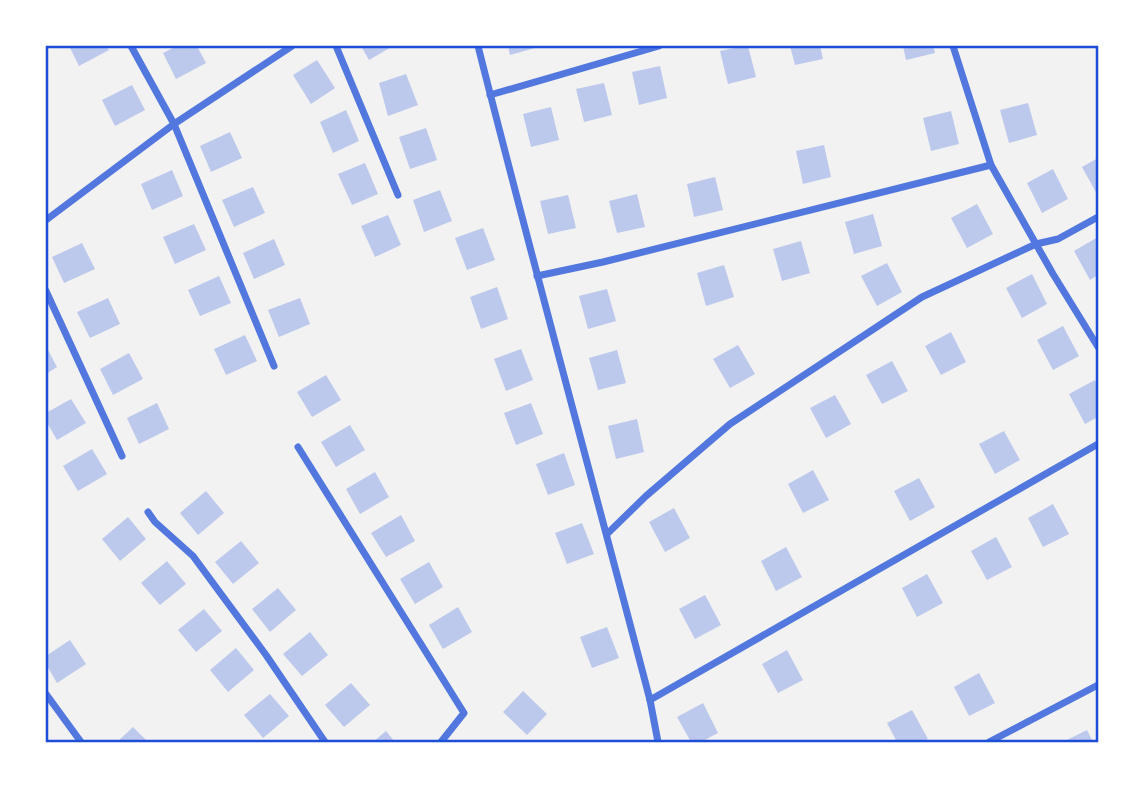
<svg xmlns="http://www.w3.org/2000/svg" width="1144" height="788" viewBox="0 0 1144 788" font-family="Commissioner,sans-serif">
<style>
.building{fill:#bdc9ec}
.lines{fill:none;stroke-linecap:round;stroke-linejoin:round}
.minor{stroke:#5277de;stroke-width:7}
.neatline{fill:none;stroke:#1d4ed8;stroke-width:2.5}
</style>
<rect width="100%" height="100%" fill="#f2f2f2"/>
<g class="building">
<polygon points="69,46 106,46 109,50 79,66"/>
<polygon points="177,46 197,46 206,63 176,79 163,53"/>
<polygon points="361,46 393,46 369,60"/>
<polygon points="508,46 542,46 510,55"/>
<polygon points="743,46 748,46 756,77 728,84 720,51"/>
<polygon points="790,46 820,46 823,59 795,65"/>
<polygon points="903,46 933,46 935,53 906,60"/>
<polygon points="317,60 335,88 311,104 293,75"/>
<polygon points="660,66 667,98 639,105 632,72"/>
<polygon points="406,74 418,105 388,116 379,83"/>
<polygon points="604,83 612,115 584,122 576,89"/>
<polygon points="132,85 145,110 115,126 102,100"/>
<polygon points="1028,103 1037,135 1009,143 1000,110"/>
<polygon points="551,107 559,140 531,147 523,114"/>
<polygon points="346,110 359,141 333,153 320,122"/>
<polygon points="951,111 959,144 931,151 923,118"/>
<polygon points="426,128 437,160 410,169 399,137"/>
<polygon points="230,132 242,158 211,172 200,146"/>
<polygon points="824,145 831,177 803,184 796,151"/>
<polygon points="1098,158 1098,196 1082,167"/>
<polygon points="365,163 378,194 352,205 338,174"/>
<polygon points="1053,169 1068,199 1042,213 1027,183"/>
<polygon points="172,170 183,196 152,210 141,184"/>
<polygon points="715,177 723,210 694,217 687,184"/>
<polygon points="253,187 265,213 234,227 222,200"/>
<polygon points="440,190 452,221 424,232 413,200"/>
<polygon points="637,194 645,227 617,233 609,201"/>
<polygon points="568,195 576,228 548,234 540,201"/>
<polygon points="977,204 993,234 967,248 951,218"/>
<polygon points="873,214 882,246 854,254 845,222"/>
<polygon points="388,215 401,245 375,257 361,226"/>
<polygon points="194,224 206,250 175,264 163,237"/>
<polygon points="483,228 495,260 467,270 455,238"/>
<polygon points="1098,237 1098,275 1090,280 1074,251"/>
<polygon points="274,239 285,265 254,279 243,253"/>
<polygon points="801,241 810,273 782,281 773,249"/>
<polygon points="82,243 95,269 64,283 52,257"/>
<polygon points="887,263 902,292 877,306 861,276"/>
<polygon points="724,265 734,297 706,306 697,273"/>
<polygon points="1032,274 1047,304 1022,318 1006,288"/>
<polygon points="219,276 231,303 200,316 188,290"/>
<polygon points="497,287 508,319 481,329 470,297"/>
<polygon points="607,289 616,321 588,329 579,296"/>
<polygon points="108,298 120,324 90,338 77,312"/>
<polygon points="300,298 310,324 279,337 268,310"/>
<polygon points="1063,326 1079,356 1053,370 1037,340"/>
<polygon points="951,332 966,362 941,375 925,346"/>
<polygon points="245,335 257,361 226,375 214,349"/>
<polygon points="738,345 755,374 730,388 713,359"/>
<polygon points="46,346 57,367 46,374"/>
<polygon points="521,349 533,380 506,391 494,359"/>
<polygon points="617,350 626,383 598,390 589,358"/>
<polygon points="129,353 143,379 113,395 100,369"/>
<polygon points="892,361 908,391 882,404 866,375"/>
<polygon points="326,375 341,400 312,417 297,392"/>
<polygon points="1095,380 1098,387 1098,417 1085,424 1069,394"/>
<polygon points="835,395 851,424 826,438 810,408"/>
<polygon points="71,399 86,423 57,440 46,421 46,413"/>
<polygon points="157,403 169,429 139,444 127,418"/>
<polygon points="531,403 543,434 516,445 504,413"/>
<polygon points="637,419 644,452 616,459 608,426"/>
<polygon points="350,425 365,450 336,467 321,442"/>
<polygon points="1004,431 1020,460 995,474 979,444"/>
<polygon points="92,449 107,474 78,491 63,466"/>
<polygon points="564,453 575,485 548,495 536,464"/>
<polygon points="813,470 829,500 803,513 788,484"/>
<polygon points="375,472 389,497 360,514 346,489"/>
<polygon points="919,478 935,507 910,521 894,491"/>
<polygon points="206,491 224,513 198,535 180,513"/>
<polygon points="1053,504 1069,534 1043,547 1028,518"/>
<polygon points="674,508 690,538 665,552 649,522"/>
<polygon points="401,515 415,541 386,557 371,533"/>
<polygon points="128,517 146,539 120,561 102,539"/>
<polygon points="582,523 594,554 567,564 555,533"/>
<polygon points="996,537 1012,567 987,580 971,551"/>
<polygon points="241,541 259,563 233,584 215,562"/>
<polygon points="786,547 802,577 776,591 761,561"/>
<polygon points="167,561 186,584 160,605 141,583"/>
<polygon points="429,562 443,587 415,604 400,579"/>
<polygon points="927,574 943,603 917,617 902,588"/>
<polygon points="278,588 296,610 270,632 252,609"/>
<polygon points="705,595 721,625 695,639 679,609"/>
<polygon points="458,607 472,632 443,649 429,625"/>
<polygon points="204,609 222,631 196,652 178,630"/>
<polygon points="607,627 619,658 592,668 580,637"/>
<polygon points="310,632 328,655 302,676 283,654"/>
<polygon points="70,640 86,664 57,683 46,664 46,656"/>
<polygon points="236,648 254,670 228,692 210,670"/>
<polygon points="787,650 803,680 778,693 762,664"/>
<polygon points="979,673 995,703 969,716 954,687"/>
<polygon points="351,683 370,705 344,727 325,705"/>
<polygon points="523,691 547,714 527,735 503,712"/>
<polygon points="270,694 289,716 263,738 244,715"/>
<polygon points="703,703 718,733 701,742 691,742 677,717"/>
<polygon points="912,710 928,739 922,742 897,742 887,723"/>
<polygon points="133,727 148,742 117,742"/>
<polygon points="1087,730 1093,742 1063,742"/>
<polygon points="386,731 395,742 373,742"/>
</g>
<g class="lines">
<g class="minor">
<polyline points="131,46 174,124 274,366"/>
<polyline points="336,46 398,195"/>
<path d="M478,46C533,264 593,482 650,700L658,742"/>
<polyline points="953,46 991,165 1053,274 1098,347"/>
<polyline points="490,95 659,46"/>
<polyline points="46,220 174,124 292,46"/>
<polyline points="537,276 603,262 991,165"/>
<polyline points="46,291 122,456"/>
<polyline points="298,447 464,713 441,742"/>
<polyline points="148,512 155,522 193,556 266,655 325,742"/>
<polyline points="607,534 646,496 730,424 922,297 1036,244 1058,239 1098,217"/>
<polyline points="46,694 81,742"/>
<polyline points="650,700 1098,444"/>
<polyline points="989,742 1098,685"/>
</g>
</g>
<rect width="1144" height="788" fill="none" stroke="#ffffff" stroke-width="94"/>
<rect x="47" y="47" width="1050" height="694" class="neatline"/>
</svg>
